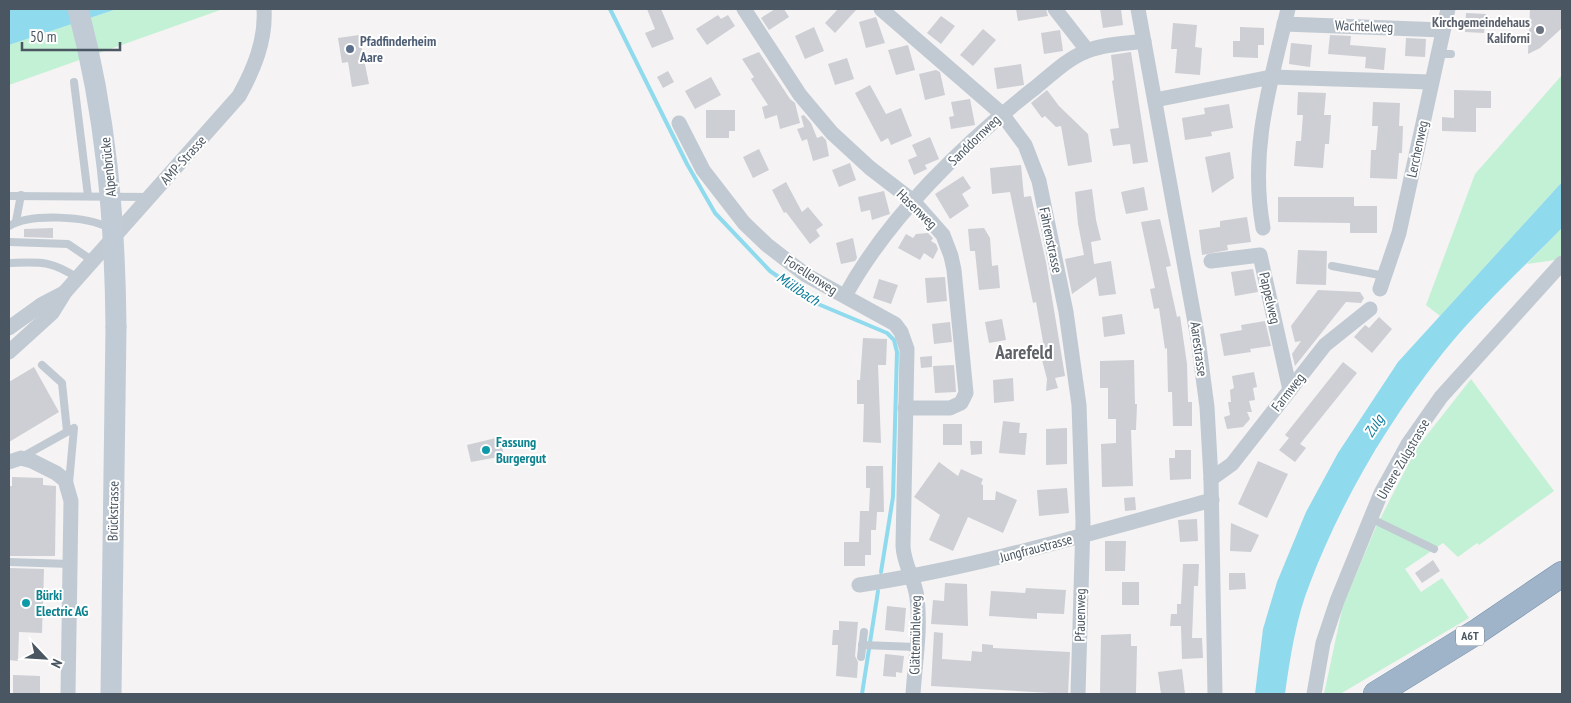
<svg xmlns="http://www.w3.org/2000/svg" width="1571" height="703" viewBox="0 0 1571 703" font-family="'PT Sans Narrow',sans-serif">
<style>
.green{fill:#c3f1d5}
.water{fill:#90daee}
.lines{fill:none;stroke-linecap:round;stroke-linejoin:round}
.stream{stroke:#90daee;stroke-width:4}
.building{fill:#cdcfd5}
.trunk-casing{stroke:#7690ad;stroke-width:26}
.service{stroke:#c1cad2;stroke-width:8}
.minor{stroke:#c1cad2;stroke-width:15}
.secondary{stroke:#c1cbd6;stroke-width:21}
.trunk{stroke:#9fb4c9;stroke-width:25}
.secondary-bridge{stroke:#c1cbd6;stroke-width:21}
.worship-dot{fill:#6b7280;stroke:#fff;stroke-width:2}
.service-dot{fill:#5c6f8a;stroke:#fff;stroke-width:2}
.culture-dot{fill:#0f9aa8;stroke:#fff;stroke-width:2}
.labels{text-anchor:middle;stroke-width:4;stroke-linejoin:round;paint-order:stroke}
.shield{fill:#fff;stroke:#808990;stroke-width:1}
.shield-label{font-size:12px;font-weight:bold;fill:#4a5661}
.worship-label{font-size:14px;font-weight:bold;fill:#5b616d;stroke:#fff;text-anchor:end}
.street-label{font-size:14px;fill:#4a5661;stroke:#fff}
.service-label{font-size:14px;font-weight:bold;fill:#4e5e75;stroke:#fff;text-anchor:start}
.culture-label{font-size:14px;font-weight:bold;fill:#0d838f;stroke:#fff;text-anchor:start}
.water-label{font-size:15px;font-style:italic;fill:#0c7c9b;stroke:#fff}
.district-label{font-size:19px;font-weight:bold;fill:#5f6368;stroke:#fff}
</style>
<rect width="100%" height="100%" fill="#f5f3f3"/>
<g class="green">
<polygon points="117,9 223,9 9,85 9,45"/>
<polygon points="1562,75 1562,182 1440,316 1426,305 1475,174"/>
<polygon points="1562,228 1562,259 1527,264"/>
<polygon points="1471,379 1554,491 1479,545 1477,543 1458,557 1443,543 1405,569 1421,592 1442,578 1469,618 1340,694 1324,694 1343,605 1376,527 1416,449"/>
</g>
<g class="water">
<polygon points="9,9 117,9 9,45"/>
<path d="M1562,182V228C1522,269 1478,309 1442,354C1387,423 1341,502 1310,583C1296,618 1290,658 1285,694H1255L1263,629L1277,582L1306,512L1338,453L1398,362Z"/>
</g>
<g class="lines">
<g class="stream">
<polyline points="610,9 687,164 715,213 770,271 818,304 887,333 894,340 897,352 893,497 881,572"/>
<polyline points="862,694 878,591"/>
</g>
</g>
<g class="building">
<polygon points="647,9 661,9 674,39 652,48 645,33 655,29"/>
<polygon points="775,9 784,9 789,17 769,30 761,18"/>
<polygon points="838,9 857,9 835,33 825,23"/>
<polygon points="1016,9 1046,9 1048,16 1018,21"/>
<polygon points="1100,9 1121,9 1123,25 1103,28"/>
<polygon points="1530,9 1562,9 1562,28 1540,48 1528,54"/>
<polygon points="1466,13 1486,14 1484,33 1465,32"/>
<polygon points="718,15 721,19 728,15 735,26 707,45 696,29"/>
<polygon points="941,16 955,26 941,44 927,33"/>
<polygon points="876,17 885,43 866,48 859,22"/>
<polygon points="1173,23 1197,25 1195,47 1202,48 1200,75 1175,73 1177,49 1171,49"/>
<polygon points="814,27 824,51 805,59 795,36"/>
<polygon points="1240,27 1264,28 1264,45 1258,45 1258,58 1233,57 1233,41 1240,41"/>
<polygon points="983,29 996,40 973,66 960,55"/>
<polygon points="1060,30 1063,51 1044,54 1041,33"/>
<polygon points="359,35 369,84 352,87 348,62 342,63 338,38"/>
<polygon points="1330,35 1351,36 1350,45 1386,48 1384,70 1365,68 1366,57 1328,54"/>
<polygon points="1406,38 1426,39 1425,57 1405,56"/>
<polygon points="1291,43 1312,45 1310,67 1289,64"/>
<polygon points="908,45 915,70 896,75 888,50"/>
<polygon points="759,52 790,99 795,103 800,123 780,129 777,115 765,119 762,107 768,105 751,79 754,77 742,59"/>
<polygon points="1131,52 1148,162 1133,164 1130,144 1113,146 1110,129 1119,128 1112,81 1114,80 1111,55"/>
<polygon points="847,58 854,79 835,85 828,64"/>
<polygon points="1021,64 1024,85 997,89 994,68"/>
<polygon points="936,70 940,72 945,95 925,100 919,74"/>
<polygon points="668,71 674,82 663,88 657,77"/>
<polygon points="711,77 721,95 695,109 685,91"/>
<polygon points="870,85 886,114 901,108 912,136 891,145 888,138 881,142 855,93"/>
<polygon points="1047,90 1059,106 1088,134 1092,162 1068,166 1061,126 1056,127 1045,116 1042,118 1031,103"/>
<polygon points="1454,90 1491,91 1491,108 1476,108 1476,132 1442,131 1442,117 1454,118"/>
<polygon points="1298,92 1326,93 1324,115 1331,115 1329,144 1325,144 1323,168 1294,166 1296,141 1301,141 1303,115 1297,115"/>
<polygon points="970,99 975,125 951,129 949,117 954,116 951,102"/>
<polygon points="1373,102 1400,103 1399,126 1403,126 1402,153 1399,153 1397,179 1370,178 1371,150 1376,150 1378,126 1372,126"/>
<polygon points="1229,104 1233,128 1211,132 1212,136 1185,140 1182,118 1205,114 1204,108"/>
<polygon points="706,110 735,110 735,131 729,131 729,138 706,138"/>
<polygon points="804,115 811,123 817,138 822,136 826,140 829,156 813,161 807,139 802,141 797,129 804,127 801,116"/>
<polygon points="930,137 939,159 925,165 927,169 914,175 908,160 917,156 912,145"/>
<polygon points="759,149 769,170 753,178 743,157"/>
<polygon points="1230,152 1234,178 1212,193 1205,157"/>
<polygon points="850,163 856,180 839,187 832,170"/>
<polygon points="1021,165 1024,197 1031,196 1046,262 1065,376 1055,378 1058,388 1046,391 1047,379 1042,360 1046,359 1036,302 1033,303 1010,192 992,194 990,168"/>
<polygon points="963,176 971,188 962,194 969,206 950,219 935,194"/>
<polygon points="786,182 802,212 808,207 823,225 816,230 820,236 810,244 786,212 784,213 772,190"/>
<polygon points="1144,187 1148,210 1126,214 1121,192"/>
<polygon points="1092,189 1096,220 1101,240 1091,242 1094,264 1111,261 1116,294 1099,296 1096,277 1072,294 1065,259 1084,255 1078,224 1075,192"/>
<polygon points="884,191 890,214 872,220 870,210 861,212 858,197"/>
<polygon points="1278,197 1354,197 1354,206 1377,206 1377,233 1350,233 1350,223 1278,222"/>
<polygon points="1247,217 1251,242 1227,245 1228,250 1202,255 1199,230 1220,227 1220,221"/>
<polygon points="1160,219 1171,266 1166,267 1177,317 1180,316 1187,364 1188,402 1192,402 1192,426 1173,426 1172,392 1168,392 1167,348 1165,349 1159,308 1154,309 1150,289 1155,288 1141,222"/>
<polygon points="53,228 53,238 24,237 24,229"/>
<polygon points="984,228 990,238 992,266 998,265 1000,288 979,290 975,251 970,251 968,229"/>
<polygon points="928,233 933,238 931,241 936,244 938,249 933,259 924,253 920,260 898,248 906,234 913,238 916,234"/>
<polygon points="853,238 857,258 855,261 841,264 836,243"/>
<polygon points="1298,250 1327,251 1326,285 1296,284"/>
<polygon points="1253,269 1258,292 1235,296 1231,272"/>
<polygon points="945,277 947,301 927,303 925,278"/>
<polygon points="879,279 898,285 891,304 873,298"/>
<polygon points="1318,290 1360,292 1364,298 1361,303 1346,302 1295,366 1292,354 1301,341 1295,342 1291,326"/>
<polygon points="1122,314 1125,334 1104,337 1102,317"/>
<polygon points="1379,317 1392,329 1372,353 1354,337 1365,325 1369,328"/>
<polygon points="1002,319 1006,340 989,343 985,322"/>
<polygon points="1265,321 1271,346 1250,349 1251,352 1224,356 1220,334 1242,330 1241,325"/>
<polygon points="950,322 952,342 934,344 932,324"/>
<polygon points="863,338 887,339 886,365 878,365 881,443 863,442 864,404 857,404 857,380 860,380"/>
<polygon points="932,356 932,367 921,368 920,357"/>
<polygon points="1134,360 1135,404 1137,404 1136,430 1131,430 1133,486 1102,487 1101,444 1116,443 1116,419 1108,419 1108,388 1100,388 1100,361"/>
<polygon points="1343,362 1357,373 1300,444 1306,448 1295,462 1279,450 1289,438 1285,435"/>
<polygon points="954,365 956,392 935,393 933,366"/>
<polygon points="34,367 59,412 9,442 9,382"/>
<polygon points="1254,372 1257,387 1253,388 1255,400 1249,401 1252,412 1247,412 1250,419 1243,427 1227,429 1224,417 1230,415 1228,402 1231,402 1230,390 1234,388 1232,376"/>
<polygon points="1013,378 1014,401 994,403 993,380"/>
<polygon points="1003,421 1020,423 1019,433 1027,433 1025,455 999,453"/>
<rect x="943" y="424" width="19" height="21"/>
<polygon points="1067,428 1067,464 1046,465 1046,429"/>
<polygon points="500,437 504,456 471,462 467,445"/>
<polygon points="970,441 982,441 982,454 971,455"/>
<polygon points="1175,450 1191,450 1191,479 1170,480 1169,458 1175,458"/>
<polygon points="1258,461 1288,474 1267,518 1238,504"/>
<polygon points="939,462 958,476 961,469 983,479 981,484 983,485 983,500 995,500 996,491 1017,500 1003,533 968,517 953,551 929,540 940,515 914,497"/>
<polygon points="866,466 883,466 884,512 877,512 876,530 871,530 871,555 865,555 865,566 844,566 844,542 859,542 860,511 869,511 870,488 866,488"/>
<polygon points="12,477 43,478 43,485 56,486 55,556 9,556 9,486 12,486"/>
<polygon points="1067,488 1069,513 1039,516 1037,490"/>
<polygon points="1135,497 1136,510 1125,511 1124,498"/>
<polygon points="1197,519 1198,541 1180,542 1178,520"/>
<polygon points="1231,523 1259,535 1251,552 1230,551"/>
<polygon points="1105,541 1126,541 1125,571 1105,571"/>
<polygon points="1433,560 1440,571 1422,583 1415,573"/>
<polygon points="1183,564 1199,564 1198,586 1194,586 1192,638 1202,638 1203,658 1182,659 1181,626 1170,626 1171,614 1177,614 1177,604 1181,604"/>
<polygon points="9,568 44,569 42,633 19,632 18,661 9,660"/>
<polygon points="1229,573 1245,573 1246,589 1229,590"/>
<rect x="1122" y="582" width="17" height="23"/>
<polygon points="945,583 967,584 968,626 931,624 933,600 944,601"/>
<polygon points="1026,588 1066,590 1064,614 1037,613 1037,619 989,616 991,591 1025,593"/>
<polygon points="887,606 906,608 904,632 885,630"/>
<polygon points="839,621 858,622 855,656 858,662 857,678 836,676 838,645 832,645 833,630 839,630"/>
<polygon points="934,632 943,633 942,659 971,661 972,651 982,652 982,644 993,645 993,648 1070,652 1068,694 931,686"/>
<polygon points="1131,634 1131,646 1137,646 1136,694 1100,694 1101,635"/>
<polygon points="885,654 904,656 902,673 896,672 896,677 883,676"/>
<polygon points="1182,669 1185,694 1161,694 1158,672"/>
<polygon points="13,675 40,676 40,694 13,694"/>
</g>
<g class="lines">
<g class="trunk-casing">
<polyline id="trunk" points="1376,694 1478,631 1562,574"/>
</g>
<g class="service">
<polyline points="1438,54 1451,54"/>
<polyline points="74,82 88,196"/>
<polyline points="9,196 149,197"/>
<polyline points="16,221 21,195"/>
<path d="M9,226C31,213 87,216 109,228"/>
<polyline points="9,242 68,244 93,261"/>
<path d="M9,263C41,262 50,260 78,278"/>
<polyline points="1332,266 1385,276"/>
<polyline points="42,365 62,383 67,431"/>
<polyline points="22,457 74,428 69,483"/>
<polyline points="1370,518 1434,549"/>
<polyline points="9,562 70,564"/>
<polyline points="862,645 916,647"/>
<polyline points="861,657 864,632"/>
</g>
<g class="minor">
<polyline points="744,9 800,95 832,133 870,168 913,201 943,235 951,256 954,270 966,393 961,403 950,408 905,408"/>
<polyline points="881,9 1002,114 1025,145 1039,181 1066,312 1079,405 1083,522 1078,694"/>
<polyline points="1055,9 1087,50"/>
<polyline points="1138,9 1198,339 1207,407 1211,479 1215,694"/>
<polyline points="1284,24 1443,30"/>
<polyline points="1155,100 1271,77 1431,82"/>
<path d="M679,123L703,170L744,223L767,245L806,275L895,324L901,332L907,349L903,546C904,566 915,579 917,598C921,629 915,663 913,694"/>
<path d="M1263,228C1249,150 1270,84 1288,9"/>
<polyline points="1211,261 1260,255 1290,390"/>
<polyline points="1380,289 1399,233 1448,9"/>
<path d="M845,296C888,217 965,142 1036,87C1051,75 1067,59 1085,52C1102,44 1125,44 1144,41"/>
<polyline points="9,328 41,305 64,293"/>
<path d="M9,352L52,313L65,292L239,96C254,69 266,40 264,9"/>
<polyline points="9,462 21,458 32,461 56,473 65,480 71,501 68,694"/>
<polyline points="1211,479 1232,464 1325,345 1370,309"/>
<path d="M859,585C979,567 1094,532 1212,500"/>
<polyline points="1314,694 1323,643 1337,601 1381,493 1408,444 1441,397 1562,263"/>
</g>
<polyline class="secondary" points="111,694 116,327"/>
<use href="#trunk" class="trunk"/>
<path class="secondary-bridge" d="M78,9C106,114 115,219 116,327"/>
</g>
<circle class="worship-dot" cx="1540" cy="30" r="5"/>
<circle class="service-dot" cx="350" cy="49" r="5"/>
<g class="culture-dot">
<circle cx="486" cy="450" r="5"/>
<circle cx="26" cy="603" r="5"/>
</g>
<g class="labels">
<rect class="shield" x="1456" y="626.5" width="28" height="19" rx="4"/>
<g class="shield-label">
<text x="1470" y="640">A6T</text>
</g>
<g class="worship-label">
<text x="1530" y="27">Kirchgemeindehaus<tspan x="1530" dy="16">Kaliforni</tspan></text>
</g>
<g class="street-label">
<text transform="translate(1364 26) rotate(2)" y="5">Wachtelweg</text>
<text transform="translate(974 140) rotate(-44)" y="5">Sanddornweg</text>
<text transform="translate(1417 149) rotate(-78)" y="5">Lerchenweg</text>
<text transform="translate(183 160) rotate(-48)" y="5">AMP-Strasse</text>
<text transform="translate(108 167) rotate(-96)" y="5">Alpenbrücke</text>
<text transform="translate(917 209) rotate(44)" y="5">Hasenweg</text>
<text transform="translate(1051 240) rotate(78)" y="5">Fährenstrasse</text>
<text transform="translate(811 275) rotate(33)" y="5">Forellenweg</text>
<text transform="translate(1270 298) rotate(77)" y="5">Pappelweg</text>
<text transform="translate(1199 349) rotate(82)" y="5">Aarestrasse</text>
<text transform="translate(1288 392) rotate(-52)" y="5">Farmweg</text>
<text transform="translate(1403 459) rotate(-60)" y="5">Untere Zulgstrasse</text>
<text transform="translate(113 511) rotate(-89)" y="5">Brückstrasse</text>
<text transform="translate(1036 548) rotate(-15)" y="5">Jungfraustrasse</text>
<text transform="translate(1080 615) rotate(-89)" y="5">Pfauenweg</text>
<text transform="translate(915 635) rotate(-89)" y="5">Glättemühleweg</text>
</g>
<g class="service-label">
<text x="360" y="46">Pfadfinderheim<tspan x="360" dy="16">Aare</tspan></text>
</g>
<g class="culture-label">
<text x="496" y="447">Fassung<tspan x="496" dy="16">Burgergut</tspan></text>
<text x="36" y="600">Bürki<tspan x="36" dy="16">Electric AG</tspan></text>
</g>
<g class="water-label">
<text transform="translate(798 289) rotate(33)" y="5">Mülibach</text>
<text transform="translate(1374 426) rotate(-57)" y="5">Zulg</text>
</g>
<g class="district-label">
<text x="1024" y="359">Aarefeld</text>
</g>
</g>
<rect width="1571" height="703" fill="none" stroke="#4a5661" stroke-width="20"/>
<g transform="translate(45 658) rotate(115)" stroke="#ffffff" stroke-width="4" paint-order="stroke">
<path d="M0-4L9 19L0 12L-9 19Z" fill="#4a5661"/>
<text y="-8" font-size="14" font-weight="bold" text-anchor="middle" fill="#4a5661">N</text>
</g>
<path d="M22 42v8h98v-8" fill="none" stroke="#4a5661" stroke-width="2.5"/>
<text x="30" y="42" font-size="15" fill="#4a5661" stroke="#ffffff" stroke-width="4" paint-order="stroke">50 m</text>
</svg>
